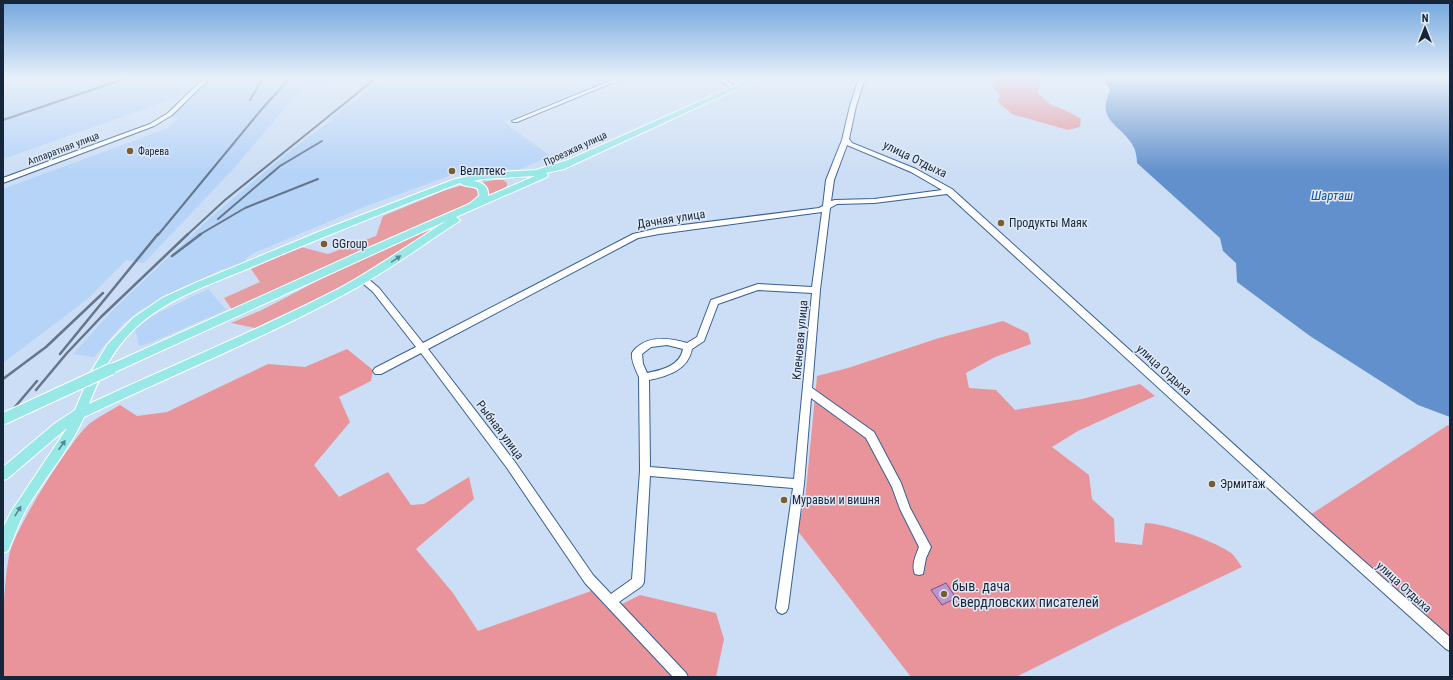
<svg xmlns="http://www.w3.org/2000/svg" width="1453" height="680" viewBox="0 0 1453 680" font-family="'Roboto Condensed',sans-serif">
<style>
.built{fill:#b6d3f8}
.green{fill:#e59da2}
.forest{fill:#e9939a}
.water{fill:#6190cc}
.building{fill:#bd96cf;stroke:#765287}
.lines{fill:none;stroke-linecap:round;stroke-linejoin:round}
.minor-casing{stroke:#385f90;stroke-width:2}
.major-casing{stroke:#fff;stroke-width:2}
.minor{fill:#fff;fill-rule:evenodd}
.major{fill:#99e8e8;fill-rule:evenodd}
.rail-far1{stroke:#65768c;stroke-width:2}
.rail{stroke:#65768c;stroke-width:2.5}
.major-bridge-casing{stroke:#fff;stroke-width:13;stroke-linecap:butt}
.major-bridge{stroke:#99e8e8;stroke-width:11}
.oneway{fill:#578792}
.poi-dot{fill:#7a5c30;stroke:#e1eaf6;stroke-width:1.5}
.labels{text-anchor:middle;stroke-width:3;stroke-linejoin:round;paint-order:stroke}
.far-street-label{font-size:10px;fill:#15263b;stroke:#e1eaf6}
.far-poi-label{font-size:10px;fill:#15263b;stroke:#e1eaf6;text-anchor:start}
.street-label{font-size:12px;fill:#15263b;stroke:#e1eaf6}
.poi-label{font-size:12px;fill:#15263b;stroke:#e1eaf6;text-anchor:start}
.water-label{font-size:13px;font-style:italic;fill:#13559d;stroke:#e1eaf6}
.near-poi-label{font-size:14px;fill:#15263b;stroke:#e1eaf6;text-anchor:start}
</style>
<rect width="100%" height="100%" fill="#ccdef5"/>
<g class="built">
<polygon points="3,78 199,78 179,97 3,159"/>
<polygon points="216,78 336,78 329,86 305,84 235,167 144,263 126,260 90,297 3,363 3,189 168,128 179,118 170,118 207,82"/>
<polygon points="395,78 611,78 504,122 550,156 518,170 476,166 364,207 254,253 246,258 246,261 225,270 222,269 139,311 123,324 94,357 73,354 115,308 211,217 284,156 315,132 333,120 331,118 371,89 375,84"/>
<polygon points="208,289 226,310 150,343 139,346 135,328 154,315"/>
</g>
<g class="green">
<polygon points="495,180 503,180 507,183 507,186 500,191 487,196 488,189 483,182"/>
<path d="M460,186C468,186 473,185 478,192V196L474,201L233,311L224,298L260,282L251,269L301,247L328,254L376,236L383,216L446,190Z"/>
<polygon points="439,226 378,267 311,304 259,329 231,323 262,310 340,269"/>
</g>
<g class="forest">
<polygon points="994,78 1041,78 1038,93 1050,104 1069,112 1081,119 1080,127 1068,130 1012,114 998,102 1000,95 991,84"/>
<path d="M1003,321L1028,333L1031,344L995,357L966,373L969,388L996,390L1015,410L1082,399L1140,384L1155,396L1078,431L1052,447L1089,475L1092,499L1114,519L1115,542L1142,545L1145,523C1164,523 1211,540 1228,551C1234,554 1238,562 1242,567L1118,626L1016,677H911L797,530L805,500L817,376L848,368L939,338Z"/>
<path d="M347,349L373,370L371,381L339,397L350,422L314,465L339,497L388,472L411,505L424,504L469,477L474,499L416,549L453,593L478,631L594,590L616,607L640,595L716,613L724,639L716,677H3C3,638 2,594 9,556C13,531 70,441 89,424C98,417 110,411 120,405L137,416L167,412L268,364L305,367Z"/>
<polygon points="1448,425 1450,426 1450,641 1310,515"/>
</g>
<path class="water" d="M1104,78H1450V417L1418,405L1310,336L1237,282L1236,263L1223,251L1220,238L1137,163C1137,159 1136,154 1135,150C1126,126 1094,123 1110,91Z"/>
<polygon class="building" points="946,583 956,598 942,605 931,590"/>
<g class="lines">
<g class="minor-casing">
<g id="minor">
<polygon points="204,78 210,78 172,115 154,126 3,183 3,178 150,124 168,113"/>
<polygon points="617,78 624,78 517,122 513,122 512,121"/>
<polygon points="716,78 723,78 738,88 733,89"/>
<path d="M859,78H865L856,106L849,139L852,143L916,169L952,189L1324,526L1450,637V651L1446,649L1316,532L947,194L874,203L837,204L830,208L820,290L812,388L874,432L901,483L910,508L931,547L926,558L923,574L919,575L915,574C911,565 916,555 919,547L900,509L892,487L866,438L811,398L804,484L788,608L786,612L782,614L778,612L776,608L793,488L650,476L644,582L642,586L619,602L686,673L688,677H673L585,583L507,468L421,353L381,374H375L373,371L375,368L416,347L373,292L360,281L359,279L360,277H366L379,288L423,343L633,234L659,228L819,208L823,206L826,180L842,140L850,106ZM847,145L911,172L942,190L874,199L835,200L831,201L834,180ZM822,212L812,287L758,284L711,300L697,337L687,343C670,338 650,335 636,348C635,349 633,351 632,353C631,361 636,370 639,377L640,471L632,579L611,594L593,575L515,462L428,349L638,238L659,234ZM758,290L812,293L794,479L650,467L649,380C668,376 688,370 692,349L704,341L718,304ZM667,345L683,349C680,366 662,370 647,373L643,364L642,354L651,347Z"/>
</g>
</g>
<g class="major-casing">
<path id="major" d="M752,78H761L564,169L546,173L548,175L547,177L456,217L460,220L458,222C421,246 385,273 345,294C261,339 171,376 84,417C70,449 46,476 28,506C19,521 15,536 8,551L3,553V528L11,512L67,428L7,479L3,480V467L54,424L75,410L91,372L107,345L133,318L162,298L195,283L323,230L455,179L483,173L536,170L568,160ZM535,176L488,196C489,186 482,182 473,181L483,179ZM460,183C465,188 473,185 478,189L479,196L469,204L359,252L107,366L105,369L107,372L111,373L115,372L446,221C410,244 375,269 338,289C257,331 172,365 89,404C101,373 115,345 141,323C173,296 214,283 252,267C321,238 390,210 460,183Z"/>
</g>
<use href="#minor" class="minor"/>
<use href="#major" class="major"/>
<g class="rail-far1">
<polyline points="250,100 263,78"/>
<polyline points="3,120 127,78"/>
<polyline points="218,219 280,166 322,141"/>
<polyline points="158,235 261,110 290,78"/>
<polyline points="187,235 225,200 376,78"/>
<polyline points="199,235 245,208 318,179"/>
</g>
<g class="rail">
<polyline points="172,256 201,234"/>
<polyline points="60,354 158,234"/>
<polyline points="3,379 46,347 103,293"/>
<polyline points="36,390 67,353 102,316 188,234"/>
<polyline points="3,421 37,381"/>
</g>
<g class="major-bridge-casing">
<polyline id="major-bridge" points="3,419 111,369"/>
</g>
<use href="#major-bridge" class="major-bridge"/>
</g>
<defs><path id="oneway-solid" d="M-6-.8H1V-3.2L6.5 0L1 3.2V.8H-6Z"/></defs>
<g class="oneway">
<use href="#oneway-solid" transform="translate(396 259) rotate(-34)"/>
<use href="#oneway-solid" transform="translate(62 445) rotate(-55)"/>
<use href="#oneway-solid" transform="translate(18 511) rotate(-59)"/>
</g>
<linearGradient id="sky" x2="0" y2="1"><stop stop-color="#72a6dd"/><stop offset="0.45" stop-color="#e8f0fa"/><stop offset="1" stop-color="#e8f0fa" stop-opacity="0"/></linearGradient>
<rect width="1453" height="173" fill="url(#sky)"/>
<g class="poi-dot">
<circle cx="130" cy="151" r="4"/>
<circle cx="452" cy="171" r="4"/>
<circle cx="1001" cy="223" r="4"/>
<circle cx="324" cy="244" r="4"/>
<circle cx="1212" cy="484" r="4"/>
<circle cx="784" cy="500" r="4"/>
<circle cx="944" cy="594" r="4"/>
</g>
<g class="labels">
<g class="far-street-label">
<text transform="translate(63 148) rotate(-21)" y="4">Аппаратная улица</text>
<text transform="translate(575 148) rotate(-25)" y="4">Проезжая улица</text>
</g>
<g class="far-poi-label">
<text x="138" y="155">Фарева</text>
</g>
<g class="street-label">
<text transform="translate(915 159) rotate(26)" y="4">улица Отдыха</text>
<text transform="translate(671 219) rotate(-9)" y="4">Дачная улица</text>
<text transform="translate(800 340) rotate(-85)" y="4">Кленовая улица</text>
<text transform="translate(1164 370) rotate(42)" y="4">улица Отдыха</text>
<text transform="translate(500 430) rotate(53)" y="4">Рыбная улица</text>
<text transform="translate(1404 587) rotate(42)" y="4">улица Отдыха</text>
</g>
<g class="poi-label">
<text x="460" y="175">Веллтекс</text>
<text x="1009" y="227">Продукты Маяк</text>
<text x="332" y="248">GGroup</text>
<text x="1220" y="488">Эрмитаж</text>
<text x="792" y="504">Муравьи и вишня</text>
</g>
<g class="water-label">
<text x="1332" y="200">Шарташ</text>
</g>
<g class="near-poi-label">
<text x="952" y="591">быв. дача<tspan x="952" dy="16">Свердловских писателей</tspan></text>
</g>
</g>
<rect width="1453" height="680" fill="none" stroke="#15263b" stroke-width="8"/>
<g transform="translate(1425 28)" stroke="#e1eaf6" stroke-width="3" paint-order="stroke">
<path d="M0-3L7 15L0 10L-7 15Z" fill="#15263b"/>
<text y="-6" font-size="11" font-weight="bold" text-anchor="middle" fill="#15263b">N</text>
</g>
</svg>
